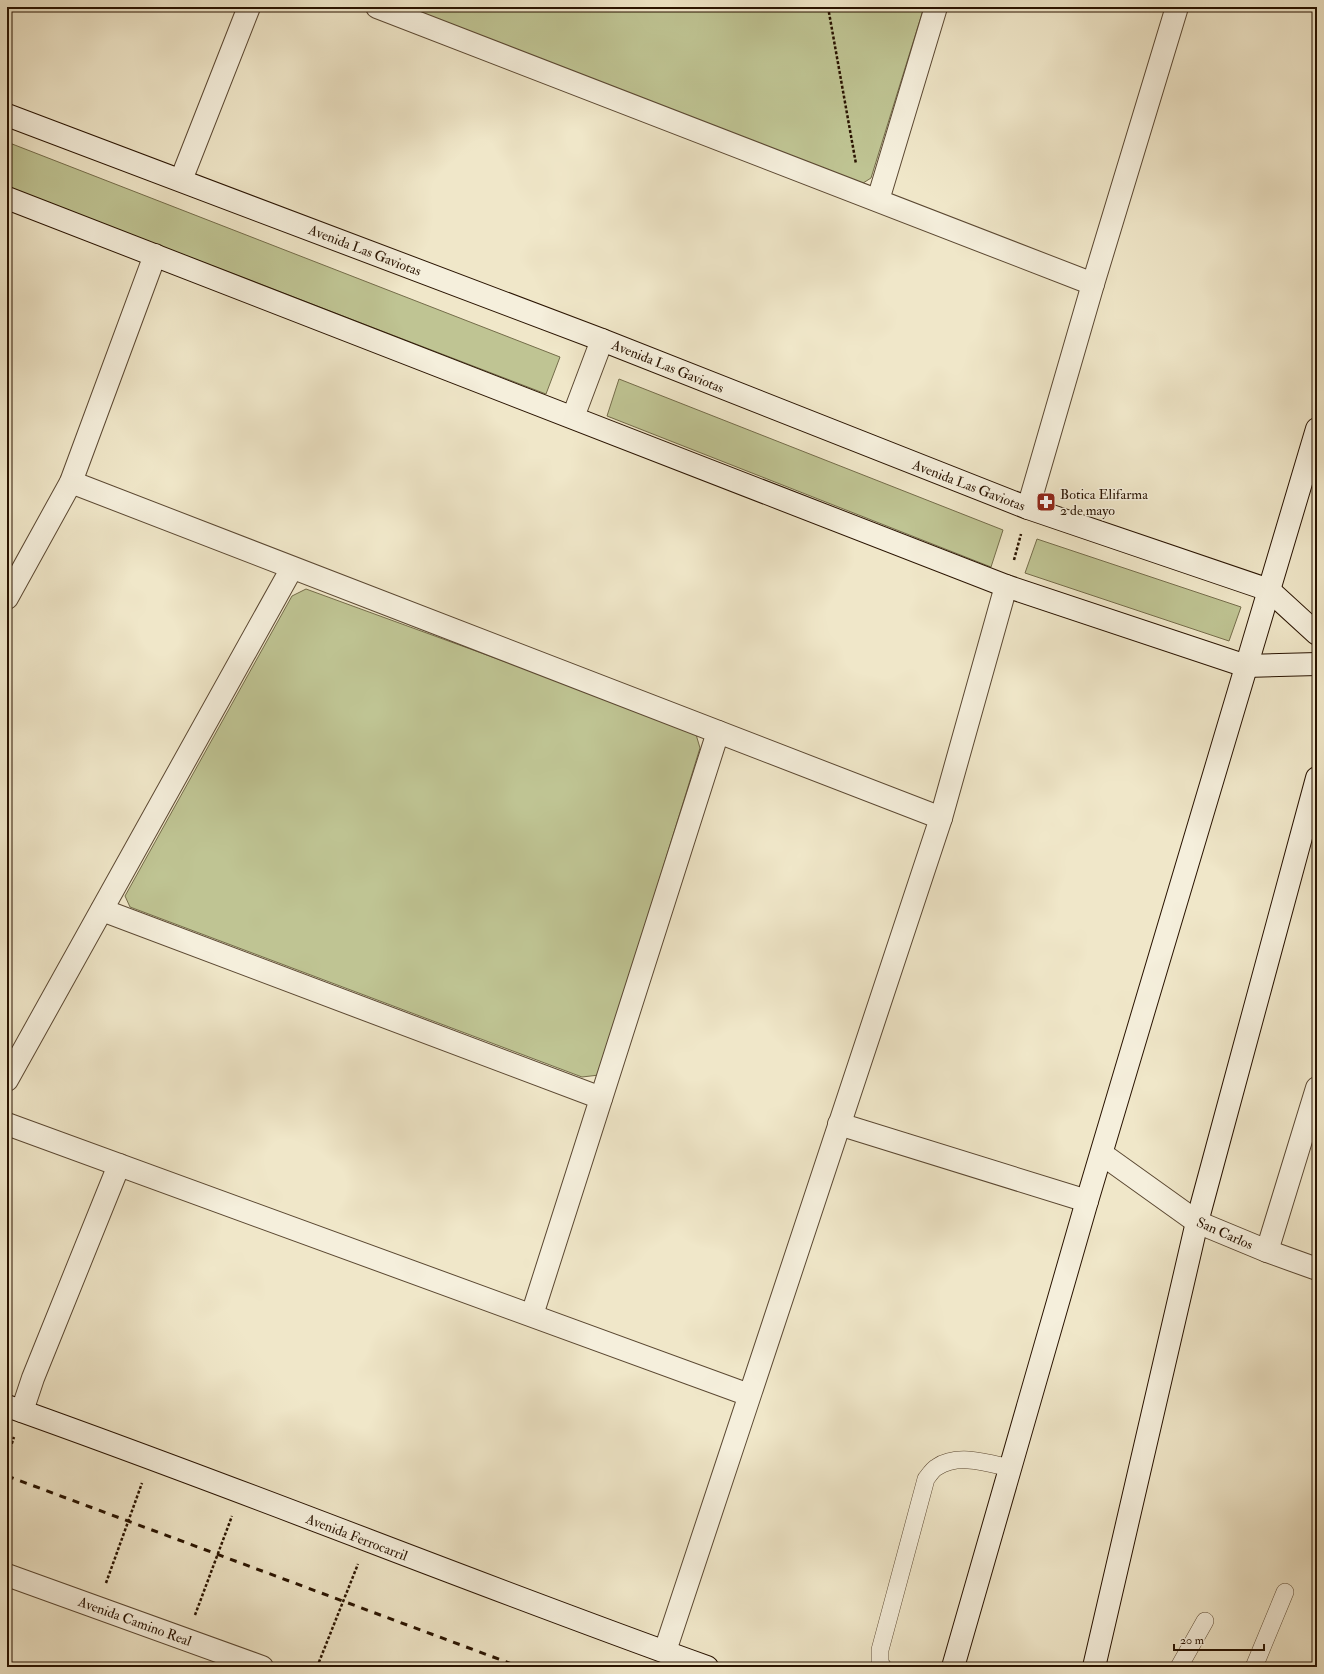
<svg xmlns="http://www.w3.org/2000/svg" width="1324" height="1674" viewBox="0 0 1324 1674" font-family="'IM FELL Double Pica',serif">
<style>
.green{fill:#bfc493;stroke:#746c4a}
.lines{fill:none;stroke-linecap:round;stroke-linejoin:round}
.lane-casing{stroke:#5b4832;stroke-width:18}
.street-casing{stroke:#5b4832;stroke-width:24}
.secondary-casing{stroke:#291300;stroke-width:24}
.path{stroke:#291300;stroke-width:2.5;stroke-dasharray:3 2;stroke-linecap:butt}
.lane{stroke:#f5efdc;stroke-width:17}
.street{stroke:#f5efdc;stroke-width:22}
.secondary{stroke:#f5efdc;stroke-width:22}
.rail{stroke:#291300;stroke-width:3;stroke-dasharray:7 7;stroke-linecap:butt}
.labels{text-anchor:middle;stroke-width:3;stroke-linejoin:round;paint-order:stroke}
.street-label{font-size:14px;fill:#291300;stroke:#f5efdc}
.poi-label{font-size:14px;fill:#291300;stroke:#f5efdc;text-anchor:start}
</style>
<rect width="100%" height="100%" fill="#f0e7c9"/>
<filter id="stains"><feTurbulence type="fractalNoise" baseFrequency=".005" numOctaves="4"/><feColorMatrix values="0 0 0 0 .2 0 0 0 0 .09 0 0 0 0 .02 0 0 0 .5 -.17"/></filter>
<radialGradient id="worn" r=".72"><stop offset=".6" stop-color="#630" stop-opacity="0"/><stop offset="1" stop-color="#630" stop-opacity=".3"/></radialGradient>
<g class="green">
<polygon points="401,7 924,7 871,178 860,185"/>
<polygon points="7,142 560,357 546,394 7,187"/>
<polygon points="619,379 1003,530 991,567 607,416"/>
<polygon points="1037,539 1241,607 1229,641 1025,573"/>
<polygon points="306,589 695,731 700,748 599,1075 582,1077 130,907 125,896 292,596"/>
</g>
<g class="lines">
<g class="lane-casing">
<g id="lane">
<path d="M883,1667L880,1663V1650L926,1479C929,1475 933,1469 937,1467C958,1453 988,1463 1010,1468"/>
<polyline points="1179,1667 1205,1621"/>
<polyline points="1254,1667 1285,1592"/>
</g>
</g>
<g class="street-casing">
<g id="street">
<polyline points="377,7 1093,284"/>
<polyline points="181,180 249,7"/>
<polyline points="878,200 936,7"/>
<polyline points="573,417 602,340"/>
<polyline points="71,482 941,818"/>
<polyline points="1028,508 1093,284 1177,7"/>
<polyline points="7,598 71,482 155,255"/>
<polyline points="102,910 601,1098"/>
<polyline points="7,1080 292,568"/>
<polyline points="7,1124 749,1395"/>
<polyline points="839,1124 1087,1201"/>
<polyline points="1102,1154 1197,1222 1267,1251 1317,1269"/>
<polyline points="1267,1251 1317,1088"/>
<polyline points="532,1315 718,732"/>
<polyline points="22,1411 33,1378 119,1165"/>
<polyline points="7,1575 262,1667"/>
<polyline points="665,1651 941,818 1006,586"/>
</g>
</g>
<g class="secondary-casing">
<g id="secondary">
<polyline points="7,115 602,340 1028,508 1269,590 1317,634"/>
<polyline points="7,198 1006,586 1246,666 1317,664"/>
<path d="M7,1406C242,1489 472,1583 707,1667"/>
<polyline points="953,1667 1087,1201 1317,429"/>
<polyline points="1094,1667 1197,1222 1317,778"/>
</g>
</g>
<g class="path">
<polyline points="828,7 856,164"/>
<polyline points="1014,560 1021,534"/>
<polyline points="7,1458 14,1437"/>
<polyline points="106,1583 142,1483"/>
<polyline points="195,1615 232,1516"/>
<polyline points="317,1667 358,1564"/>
</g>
<use href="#lane" class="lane"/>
<use href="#street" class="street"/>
<use href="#secondary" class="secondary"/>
<polyline class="rail" points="7,1476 520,1667"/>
</g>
<defs>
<g id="pharmacy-square" transform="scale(1)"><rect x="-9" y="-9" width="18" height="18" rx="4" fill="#8f2418" stroke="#f5efdc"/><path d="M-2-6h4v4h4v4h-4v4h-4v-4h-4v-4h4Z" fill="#fff"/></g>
</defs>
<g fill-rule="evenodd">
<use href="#pharmacy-square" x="1046" y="502"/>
</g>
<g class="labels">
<g class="street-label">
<text transform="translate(365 250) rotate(21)" y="5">Avenida Las Gaviotas</text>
<text transform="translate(668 366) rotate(22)" y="5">Avenida Las Gaviotas</text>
<text transform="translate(969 485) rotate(21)" y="5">Avenida Las Gaviotas</text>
<text transform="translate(1225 1233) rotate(24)" y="5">San Carlos</text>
<text transform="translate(357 1537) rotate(21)" y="5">Avenida Ferrocarril</text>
<text transform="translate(135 1621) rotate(20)" y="5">Avenida Camino Real</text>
</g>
<g class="poi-label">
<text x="1060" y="499">Botica Elifarma<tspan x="1060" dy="16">2 de mayo</tspan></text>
</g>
</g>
<rect width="1324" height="1674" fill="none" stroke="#f0e7c9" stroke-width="24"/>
<rect x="8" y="8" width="1308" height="1658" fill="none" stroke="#291300" stroke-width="2"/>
<rect x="12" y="12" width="1300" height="1650" fill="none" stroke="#291300"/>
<path d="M1174 1644v6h90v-6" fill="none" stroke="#291300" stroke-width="2"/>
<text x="1180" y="1644" font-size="12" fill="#291300" stroke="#f5efdc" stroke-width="3" paint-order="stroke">20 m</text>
<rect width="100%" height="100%" filter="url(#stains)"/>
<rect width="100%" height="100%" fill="url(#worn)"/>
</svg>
